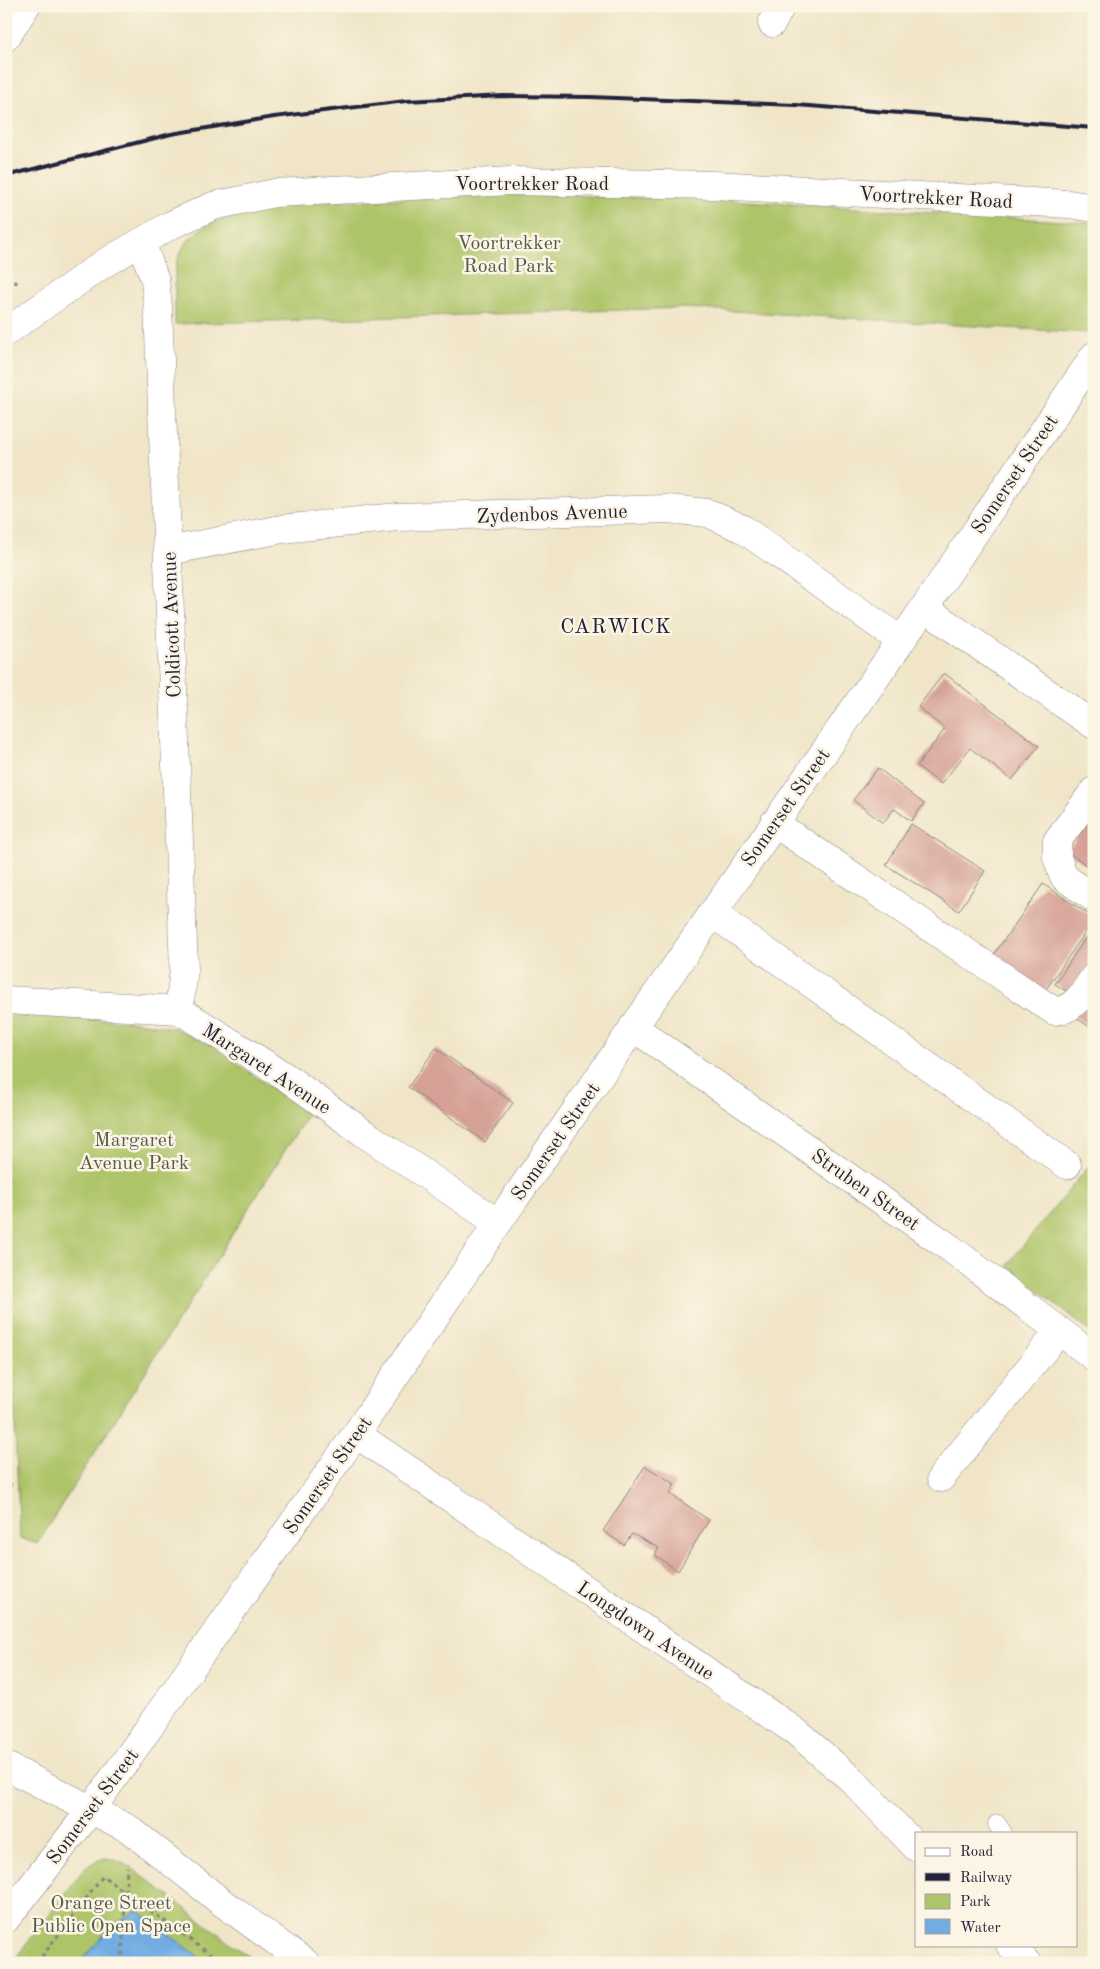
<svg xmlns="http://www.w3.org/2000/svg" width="1100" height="1969" viewBox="0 0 1100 1969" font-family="'Old Standard TT',serif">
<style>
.green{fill:#adc468;stroke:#687352}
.water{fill:#71ace2;stroke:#4a678e}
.building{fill:#d5a096}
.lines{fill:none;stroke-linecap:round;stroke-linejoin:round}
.lane-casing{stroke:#898481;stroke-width:19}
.street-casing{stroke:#898481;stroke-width:29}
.path{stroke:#898481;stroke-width:3;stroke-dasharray:4 4;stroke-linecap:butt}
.lane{stroke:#fff;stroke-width:18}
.street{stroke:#fff;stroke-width:28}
.rail{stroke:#22223b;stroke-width:4}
.labels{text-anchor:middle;stroke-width:5;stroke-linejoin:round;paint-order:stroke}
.street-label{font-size:20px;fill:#22223b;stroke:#fcf5e5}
.park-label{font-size:20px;fill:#535b4b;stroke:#fcf5e5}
.neighbourhood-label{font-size:21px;letter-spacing:1px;fill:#22223b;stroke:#fcf5e5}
</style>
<rect width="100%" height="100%" fill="#fcf5e5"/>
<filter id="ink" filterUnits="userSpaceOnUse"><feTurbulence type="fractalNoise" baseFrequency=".02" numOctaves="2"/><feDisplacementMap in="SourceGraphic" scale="10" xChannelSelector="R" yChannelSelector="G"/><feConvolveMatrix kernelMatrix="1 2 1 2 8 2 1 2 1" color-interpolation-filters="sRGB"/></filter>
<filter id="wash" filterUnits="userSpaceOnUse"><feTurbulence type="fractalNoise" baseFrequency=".0096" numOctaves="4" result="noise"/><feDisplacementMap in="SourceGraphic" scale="20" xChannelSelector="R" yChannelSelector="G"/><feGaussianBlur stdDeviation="1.12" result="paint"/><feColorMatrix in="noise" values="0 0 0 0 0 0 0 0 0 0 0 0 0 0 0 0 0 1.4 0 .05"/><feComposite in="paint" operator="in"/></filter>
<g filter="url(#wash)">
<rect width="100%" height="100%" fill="#f0e5c7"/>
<g class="green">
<polygon points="508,194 727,200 1094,223 1094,324 1087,333 685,308 175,324 175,273 177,261 182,249 190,238 202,228 215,222 285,204"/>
<polygon points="6,1015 131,1021 174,1028 214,1047 308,1114 37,1544 20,1538 6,1227"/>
<polygon points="1094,1160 1094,1335 1007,1265"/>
<polygon points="105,1858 113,1859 129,1866 257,1963 12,1963 84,1869 94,1862"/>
</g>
<polygon class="water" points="137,1910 207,1963 79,1963 110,1928"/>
<g id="blocks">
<g class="building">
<polygon points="944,673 1039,746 1012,780 970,748 941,784 917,766 945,729 918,707"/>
<polygon points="878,768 924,804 911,821 894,809 883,823 853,800"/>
<polygon points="1094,816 1094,871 1067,851"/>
<polygon points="911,824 985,871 959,911 886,865"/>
<polygon points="1043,884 1094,918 1094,920 1040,998 988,963"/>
<polygon points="1086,937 1094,940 1094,967 1074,996 1055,984"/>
<polygon points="1094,991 1094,1030 1074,1016"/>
<polygon points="436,1048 513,1103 485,1142 408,1087"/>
<polygon points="645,1466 675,1484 670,1494 709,1520 678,1571 655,1555 659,1548 632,1534 624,1545 603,1531"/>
<polygon points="6,1481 12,1484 6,1496"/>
</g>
</g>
</g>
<g filter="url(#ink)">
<use href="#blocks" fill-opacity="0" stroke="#898481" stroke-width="1"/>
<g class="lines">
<g class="lane-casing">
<polyline id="lane" points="997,1824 1003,1833"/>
</g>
<g class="street-casing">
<g id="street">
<polyline points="772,23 781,6"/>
<polyline points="6,37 26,6"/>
<polyline points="141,242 155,280 158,307 184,969 179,1010"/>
<polyline points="6,332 103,264 171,225 213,206 275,193 511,181 713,185 1069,204 1094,208"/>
<polyline points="168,551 282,529 397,517 668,509 708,513 743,529 900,640"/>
<polyline points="924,608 1094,725"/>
<polyline points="1094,791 1057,841 1057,857 1061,870 1065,878 1094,898"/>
<path d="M774,823L1054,1011C1074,1011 1084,992 1094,977"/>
<polyline points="712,913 1067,1165"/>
<polyline points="6,1000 179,1010 286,1077 365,1134 498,1223"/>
<polyline points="633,1027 950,1248 1094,1357"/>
<polyline points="356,1434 795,1731 852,1780 916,1847"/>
<polyline points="941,1478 1059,1331"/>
<polyline points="6,1766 129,1829 224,1904 306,1963"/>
<polyline points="6,1919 91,1810 356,1434 498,1223 924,608 1094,356"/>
<polyline points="1010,1945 1027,1963"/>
</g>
</g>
<g class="path">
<polyline points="6,279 20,284"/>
<polyline points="37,1963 103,1876 222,1963"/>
<polyline points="119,1963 122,1957 127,1867"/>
</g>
<use href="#lane" class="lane"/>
<use href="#street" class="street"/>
<polyline class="rail" points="6,176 171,134 274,117 406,101 503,96 590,97 796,105 1094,128"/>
</g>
</g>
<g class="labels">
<g class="street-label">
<text x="532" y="190">Voortrekker Road</text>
<text transform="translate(936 197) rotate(3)" y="7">Voortrekker Road</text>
<text transform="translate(1014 474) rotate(-56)" y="7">Somerset Street</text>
<text transform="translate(552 513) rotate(-2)" y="7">Zydenbos Avenue</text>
<text transform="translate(171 625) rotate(-92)" y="7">Coldicott Avenue</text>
<text transform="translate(785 807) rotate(-55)" y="7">Somerset Street</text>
<text transform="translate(267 1068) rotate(33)" y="7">Margaret Avenue</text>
<text transform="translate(555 1141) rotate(-55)" y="7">Somerset Street</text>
<text transform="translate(866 1189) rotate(35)" y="7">Struben Street</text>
<text transform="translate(327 1475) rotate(-55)" y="7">Somerset Street</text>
<text transform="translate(646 1630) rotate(34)" y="7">Longdown Avenue</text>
<text transform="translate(92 1806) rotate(-53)" y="7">Somerset Street</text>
</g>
<g class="park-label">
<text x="509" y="249">Voortrekker<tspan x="509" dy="23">Road Park</tspan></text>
<text x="134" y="1146">Margaret<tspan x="134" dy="23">Avenue Park</tspan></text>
<text x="111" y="1909">Orange Street<tspan x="111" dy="23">Public Open Space</tspan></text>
</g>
<g class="neighbourhood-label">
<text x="616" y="633">CARWICK</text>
</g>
</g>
<rect width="1100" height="1969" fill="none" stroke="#fcf5e5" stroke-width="25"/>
<rect x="915" y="1832" width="162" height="115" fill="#fcf5e5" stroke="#a5a1a1"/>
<rect x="925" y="1848" width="25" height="8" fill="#ffffff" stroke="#a5a1a1"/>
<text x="960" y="1856" font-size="15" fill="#22223b">Road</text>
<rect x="925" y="1873" width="25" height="8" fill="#22223b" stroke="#a5a1a1"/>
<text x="960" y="1882" font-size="15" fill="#22223b">Railway</text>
<rect x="925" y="1894" width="25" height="15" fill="#adc468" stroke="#a5a1a1"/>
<text x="960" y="1906" font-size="15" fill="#22223b">Park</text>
<rect x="925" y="1919" width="25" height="15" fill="#71ace2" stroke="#a5a1a1"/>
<text x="960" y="1932" font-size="15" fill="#22223b">Water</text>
</svg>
